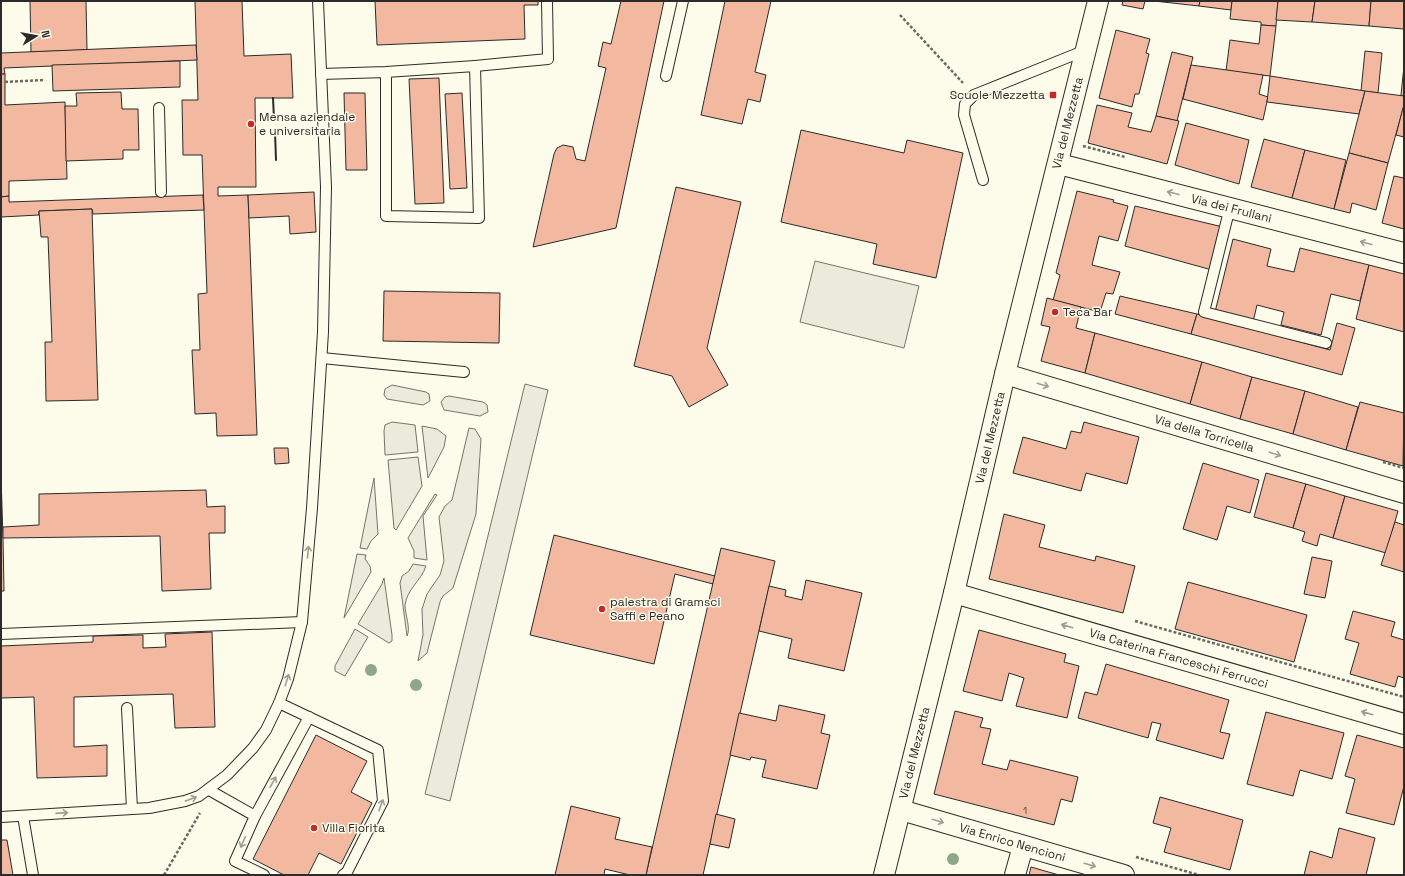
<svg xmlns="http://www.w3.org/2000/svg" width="1405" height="876" viewBox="0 0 1405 876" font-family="'Space Grotesk',sans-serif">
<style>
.green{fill:#ecebdb;stroke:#74746e}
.building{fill:#f2b8a0;stroke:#2b2b2b}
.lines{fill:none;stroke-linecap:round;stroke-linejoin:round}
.lane-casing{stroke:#2b2b2b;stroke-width:12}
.street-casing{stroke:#2b2b2b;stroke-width:22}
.path{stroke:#6a6964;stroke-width:2.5;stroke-dasharray:3 2;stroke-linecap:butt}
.lane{stroke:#fdfbea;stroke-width:10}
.street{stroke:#fdfbea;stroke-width:20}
.wall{stroke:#2b2b2b;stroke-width:2}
.tree{fill:#8ea78a}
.oneway{stroke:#9e9d94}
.poi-dot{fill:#c62828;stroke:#fdfbea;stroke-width:1.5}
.labels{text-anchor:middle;stroke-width:3;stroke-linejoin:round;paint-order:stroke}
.number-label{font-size:10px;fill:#5d4e48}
.poi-label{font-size:12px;fill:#2b2b2b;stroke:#fdfbea;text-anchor:start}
.street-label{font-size:12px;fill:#2b2b2b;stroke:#fdfbea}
</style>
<rect width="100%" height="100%" fill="#fdfbea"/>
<g class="green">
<polygon points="815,261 919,286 904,348 800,322"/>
<polygon points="525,384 548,390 450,801 425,794"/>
<polygon points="392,385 426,392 429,394 430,401 423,405 387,399 384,395 385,389"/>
<polygon points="449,396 483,402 487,405 488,412 480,416 444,410 441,402 445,397"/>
<polygon points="392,422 415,425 418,452 385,455 384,431 385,425"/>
<polygon points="422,426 437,429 446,436 444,447 428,478"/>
<polygon points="469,428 475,429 481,439 476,514 453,588 443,596 440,602 427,653 418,661 423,635 422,609 427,594 440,575 444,561 439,517 445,506 452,500"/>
<polygon points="418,457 422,486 396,530 394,528 388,460"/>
<polygon points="374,478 378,534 371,541 367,549 360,548"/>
<polygon points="435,494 437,495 423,516 427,560 414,558 414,551 408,538"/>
<polygon points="357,554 366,555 365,559 370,566 371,572 344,618"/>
<path d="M413,564L426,566C421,581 407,589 405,605C405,615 411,628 407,636L400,583L402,576L409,571Z"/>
<polygon points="384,578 392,635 392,641 389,643 358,624 382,584"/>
<polygon points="355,629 368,637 345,676 335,671 335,666"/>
</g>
<g class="building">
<polygon points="30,1 86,1 87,50 31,52"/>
<polygon points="195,1 242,1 244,56 291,54 293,98 255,98 256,187 218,187 218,196 248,195 257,435 217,436 216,413 195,414 192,350 200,350 198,294 207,293 202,155 183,155 182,100 198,100"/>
<polygon points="375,1 538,1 538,5 524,5 525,39 377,45"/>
<polygon points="621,1 664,1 616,228 533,247 554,154 557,148 563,145 573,147 576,159 585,161 606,68 598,66 603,42 611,44"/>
<polygon points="725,1 771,1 755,72 766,75 760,102 748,99 742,124 701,115"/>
<polygon points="1123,1 1145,1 1143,9 1122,5"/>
<polygon points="1154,1 1200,1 1199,6"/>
<polygon points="1200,1 1232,1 1231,10 1199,6"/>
<polygon points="1232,1 1278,1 1276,26 1261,25 1261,22 1230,19"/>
<polygon points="1278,1 1315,1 1312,22 1276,20"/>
<polygon points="1315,1 1371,1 1369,26 1312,22"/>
<polygon points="1371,1 1404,1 1404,29 1369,26"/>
<polygon points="1261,25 1276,26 1270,76 1226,71 1230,40 1259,44"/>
<polygon points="1116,30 1150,39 1146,53 1149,54 1139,94 1135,94 1132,107 1099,98"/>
<polygon points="196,45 197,60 4,68 5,74 1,74 1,53"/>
<polygon points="1365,51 1382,53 1378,93 1361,91"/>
<polygon points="1172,52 1193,57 1177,121 1156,116"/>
<polygon points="180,61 180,87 53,91 52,65"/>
<polygon points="1191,65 1263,75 1259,94 1268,97 1263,120 1183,99"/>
<polygon points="1404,66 1404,96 1401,95"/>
<polygon points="1,74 5,74 5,105 65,102 67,179 9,181 9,196 1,197"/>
<polygon points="1270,76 1365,91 1359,114 1267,102"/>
<polygon points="439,78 444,203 415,204 409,79"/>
<polygon points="1365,91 1404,96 1404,105 1388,163 1349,153"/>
<polygon points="121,92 122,109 138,109 139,150 123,150 123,159 66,161 65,106 77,106 76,93"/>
<polygon points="344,93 365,93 367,170 346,170"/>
<polygon points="462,93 467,188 450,189 445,94"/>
<polygon points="1097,105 1132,113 1128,127 1151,132 1156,116 1179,121 1167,164 1088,143"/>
<polygon points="1403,108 1404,108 1404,137 1396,135"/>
<polygon points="1186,123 1249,140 1239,184 1175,165"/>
<polygon points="801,130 904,153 907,140 963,153 936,278 873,264 877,244 781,222"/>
<polygon points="1264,139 1305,150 1292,198 1251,187"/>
<polygon points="1305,150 1346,160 1334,209 1292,198"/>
<polygon points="1349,153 1388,163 1376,210 1352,203 1350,213 1334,209"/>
<polygon points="1394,176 1404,178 1404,229 1382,223"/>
<polygon points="676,187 741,202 707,348 728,385 689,407 672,376 634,366"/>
<polygon points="1077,191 1114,200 1113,202 1128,206 1118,241 1099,236 1092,265 1120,272 1113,294 1106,293 1100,312 1053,300 1060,275 1056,273"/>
<polygon points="314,192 316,232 290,234 289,216 249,218 248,195"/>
<polygon points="203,195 204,210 93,214 92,209 39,211 39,215 1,217 1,197 9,196 9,202"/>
<polygon points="1135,206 1223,227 1212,270 1125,246"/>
<polygon points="92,209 98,400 46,401 45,342 52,342 48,237 41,237 39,211"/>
<polygon points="1233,239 1271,249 1267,266 1294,272 1300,248 1369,265 1360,301 1331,294 1321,335 1281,325 1284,312 1257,305 1253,322 1215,312"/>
<polygon points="1369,265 1404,274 1404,332 1356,319"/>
<polygon points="384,291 500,293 499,343 383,341"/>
<polygon points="1120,296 1197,314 1191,334 1115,314"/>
<polygon points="1047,298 1081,307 1076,328 1095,333 1085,373 1041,361 1050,327 1041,325"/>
<polygon points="1197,314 1330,350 1337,323 1355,328 1342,375 1191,334"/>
<polygon points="1095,333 1202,362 1190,404 1085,373"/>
<polygon points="1202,362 1252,377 1240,419 1190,404"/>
<polygon points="1252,377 1305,391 1293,434 1240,419"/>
<polygon points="1305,391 1358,407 1346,450 1293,434"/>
<polygon points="1360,402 1404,413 1403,466 1346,450"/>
<polygon points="1084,422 1139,437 1127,484 1086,473 1081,491 1013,473 1023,437 1066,449 1071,431 1081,433"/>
<polygon points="274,448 288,448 289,463 275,464"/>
<polygon points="1203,463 1259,480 1250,513 1227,506 1217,540 1183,529"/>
<polygon points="1266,473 1306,484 1293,528 1254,517"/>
<polygon points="1,476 3,538 4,591 1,591"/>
<polygon points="1306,484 1345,496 1333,538 1320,534 1317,546 1302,541 1305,532 1293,528"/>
<polygon points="206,490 207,507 225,506 225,533 209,533 211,589 162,591 160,536 3,538 3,527 39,525 39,494"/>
<polygon points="1345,496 1398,511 1386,553 1333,538"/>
<polygon points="1004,514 1045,525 1039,547 1095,561 1096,556 1135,566 1123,613 989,579"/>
<polygon points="1395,522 1404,525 1404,572 1381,565"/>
<polygon points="554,535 715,576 713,584 675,574 654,664 530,635"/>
<polygon points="721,548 775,561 710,844 703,875 646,875"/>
<polygon points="1312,557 1332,561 1325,598 1304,594"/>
<polygon points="806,580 862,593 844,671 788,658 792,639 759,631 769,586 786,590 785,596 802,600"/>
<polygon points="1188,582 1307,615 1294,662 1175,629"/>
<polygon points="1353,611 1395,622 1391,636 1404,640 1404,678 1398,676 1395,687 1350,674 1359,643 1345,639"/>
<polygon points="979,630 1066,654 1064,662 1079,666 1067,718 1016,706 1024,678 1009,673 1002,701 963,691"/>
<polygon points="212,632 215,727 175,728 173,694 74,697 74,747 107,745 107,776 37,778 34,697 1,698 1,646 93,642 93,636 143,635 143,648 166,647 165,634"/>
<polygon points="1106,664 1229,700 1220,732 1230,734 1223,759 1156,740 1161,724 1152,722 1148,738 1078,718 1085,692 1097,695"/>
<polygon points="779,705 825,715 821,733 830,735 817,789 762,777 766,760 751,757 750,760 730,755 739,713 776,721"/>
<polygon points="955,711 983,718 980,727 991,729 982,764 1007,770 1010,760 1078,777 1072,802 1061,799 1054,825 934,794"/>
<polygon points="1266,712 1344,733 1332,779 1300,770 1293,796 1247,784"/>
<polygon points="316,735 367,761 351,792 372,803 341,864 319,853 308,875 284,875 253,859"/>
<polygon points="1357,735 1404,748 1404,786 1394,825 1346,813 1355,779 1345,776"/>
<polygon points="1160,797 1243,820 1230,870 1164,852 1171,828 1153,823"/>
<polygon points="571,806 620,818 615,839 652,847 646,875 630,875 605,869 604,875 555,875"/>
<polygon points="716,814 735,819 729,848 710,844"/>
<polygon points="1339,828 1375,838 1366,875 1304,875 1310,851 1332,858"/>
<polygon points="1,840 7,840 13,875 1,875"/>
<polygon points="1031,867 1059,875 1029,875"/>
</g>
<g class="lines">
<g class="lane-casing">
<g id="lane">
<polyline points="475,66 548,59 547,1"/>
<polyline points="321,74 386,72 386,216 479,218 475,66 386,72"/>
<polyline points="666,76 683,1"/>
<polyline points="159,108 161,192"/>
<polyline points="983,180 964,115 965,104 974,95 1086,50"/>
<polyline points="1230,207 1204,312 1326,343"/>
<polyline points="322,358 464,372"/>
<polyline points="1,634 302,622"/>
<polyline points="279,703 378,750 383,801 347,872 343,875"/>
<polyline points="127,708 132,809"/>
<polyline points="209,790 255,816 235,861 264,875"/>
<polyline points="23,816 33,875"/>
<polyline points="255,816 309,717"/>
<polyline points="1,817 149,808 185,801 199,796 227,775 253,748 266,730 279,703 288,679 302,622 312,508 323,332 326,187 318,1"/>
</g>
</g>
<g class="street-casing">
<g id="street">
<path id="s1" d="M1059,164L1404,253"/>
<path id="s2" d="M1005,374L1404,493"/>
<path id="s3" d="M954,593L1404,724"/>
<path id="s4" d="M901,810L1124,875"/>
<path id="s5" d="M884,875L954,593L1005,374L1098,1"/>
<polyline points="1015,875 1023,846"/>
</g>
</g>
<g class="path">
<polyline points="900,15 963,83"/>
<polyline points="5,82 43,80"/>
<polyline points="1083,146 1125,157"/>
<polyline points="1383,462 1404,468"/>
<polyline points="1135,621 1404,697"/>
<polyline points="1136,857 1199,875"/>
<polyline points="164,875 200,813"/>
</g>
<use href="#lane" class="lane"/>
<use href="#street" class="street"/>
<g class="wall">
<polyline points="273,98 274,119"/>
<polyline points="275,132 276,160"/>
</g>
</g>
<g class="tree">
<circle cx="371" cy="670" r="6"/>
<circle cx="416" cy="685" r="6"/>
<circle cx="953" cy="859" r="6"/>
</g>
<defs><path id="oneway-shaft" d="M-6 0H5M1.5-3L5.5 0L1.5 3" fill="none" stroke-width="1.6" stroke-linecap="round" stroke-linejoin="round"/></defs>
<g class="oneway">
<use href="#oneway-shaft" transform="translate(1173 193) rotate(-166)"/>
<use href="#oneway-shaft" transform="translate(1366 243) rotate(-165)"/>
<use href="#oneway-shaft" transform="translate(1043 385) rotate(17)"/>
<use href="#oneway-shaft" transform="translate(1275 454) rotate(17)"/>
<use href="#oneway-shaft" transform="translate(308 552) rotate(-85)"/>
<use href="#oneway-shaft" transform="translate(1067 626) rotate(-164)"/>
<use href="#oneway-shaft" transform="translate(287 680) rotate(-72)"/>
<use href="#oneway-shaft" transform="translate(1367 713) rotate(-164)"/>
<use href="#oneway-shaft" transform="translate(273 782) rotate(-61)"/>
<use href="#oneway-shaft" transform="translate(191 799) rotate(-20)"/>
<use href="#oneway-shaft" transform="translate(381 805) rotate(-70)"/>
<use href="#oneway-shaft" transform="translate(62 813) rotate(-4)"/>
<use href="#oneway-shaft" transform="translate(938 821) rotate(17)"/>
<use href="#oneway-shaft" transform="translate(243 842) rotate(114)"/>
<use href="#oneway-shaft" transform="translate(1090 865) rotate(16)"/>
</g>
<g class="poi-dot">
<rect x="1049" y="91" width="8" height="8" rx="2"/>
<circle cx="251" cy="124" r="4"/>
<circle cx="1055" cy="312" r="4"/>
<circle cx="602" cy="609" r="4"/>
<circle cx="314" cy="828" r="4"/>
</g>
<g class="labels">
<g class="number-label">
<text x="1025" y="814">1</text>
</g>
<g class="poi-label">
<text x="1045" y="99" text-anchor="end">Scuole Mezzetta</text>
<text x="259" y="121">Mensa aziendale<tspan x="259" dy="14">e universitaria</tspan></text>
<text x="1063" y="316">Teca Bar</text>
<text x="610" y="606">palestra di Gramsci<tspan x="610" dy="14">Saffi e Peano</tspan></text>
<text x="322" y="832">Villa Fiorita</text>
</g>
<g class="street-label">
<text dy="4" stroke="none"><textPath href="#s5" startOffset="774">Via del Mezzetta</textPath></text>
<text dy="4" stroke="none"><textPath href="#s1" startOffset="178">Via dei Frullani</textPath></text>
<text dy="4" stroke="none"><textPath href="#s2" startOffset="208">Via della Torricella</textPath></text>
<text dy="4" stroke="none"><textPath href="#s5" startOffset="450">Via del Mezzetta</textPath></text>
<text dy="4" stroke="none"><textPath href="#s3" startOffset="234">Via Caterina Franceschi Ferrucci</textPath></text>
<text dy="4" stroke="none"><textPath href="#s5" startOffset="126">Via del Mezzetta</textPath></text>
<text dy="4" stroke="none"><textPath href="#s4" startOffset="116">Via Enrico Nencioni</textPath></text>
</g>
</g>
<rect width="1405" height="876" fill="none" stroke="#2b2b2b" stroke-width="4"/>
<g transform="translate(36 36) rotate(79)" stroke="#fdfbea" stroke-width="3" paint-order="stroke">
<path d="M0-3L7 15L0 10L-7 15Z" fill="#2b2b2b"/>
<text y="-6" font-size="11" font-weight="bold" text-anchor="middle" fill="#2b2b2b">N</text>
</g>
</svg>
